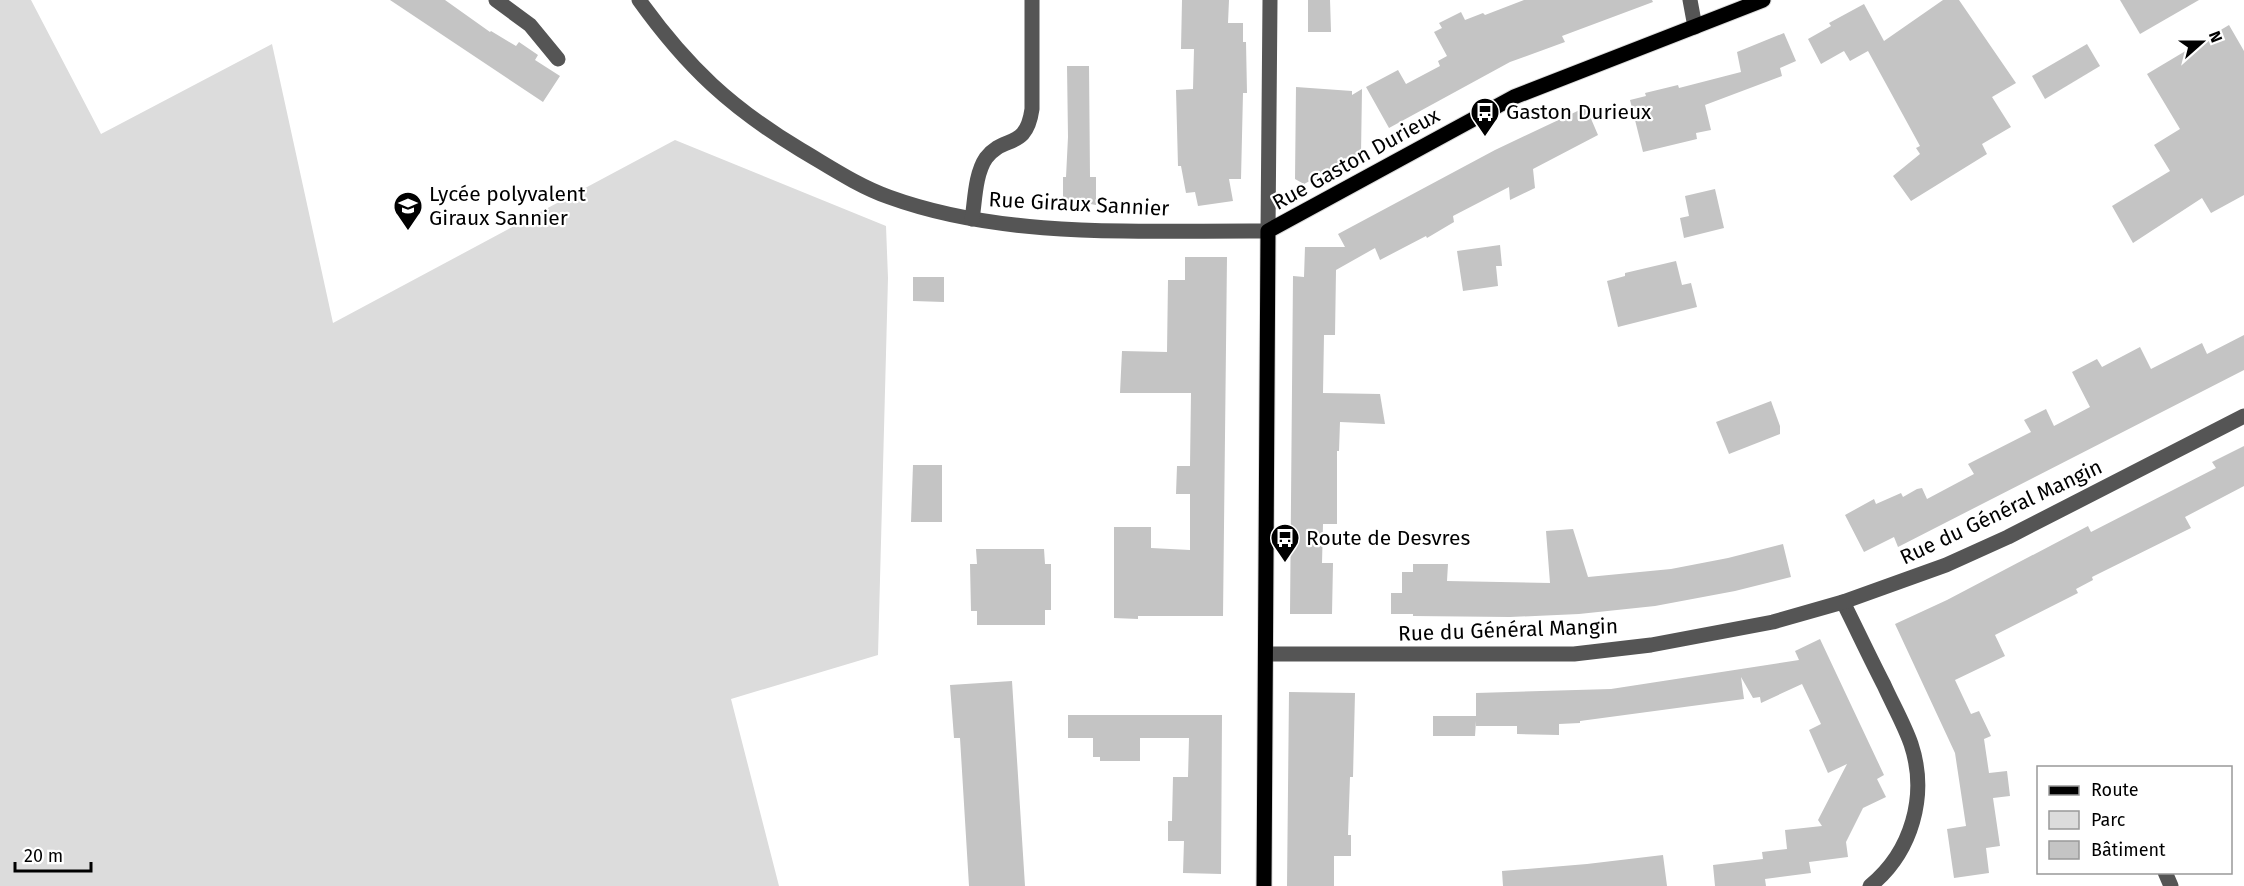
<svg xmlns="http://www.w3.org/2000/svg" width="2244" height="886" viewBox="0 0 2244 886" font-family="'Fira Sans',sans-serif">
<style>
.green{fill:#dcdcdc}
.building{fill:#c4c4c4}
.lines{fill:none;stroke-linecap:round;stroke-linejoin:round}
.major-casing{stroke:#dbdbdb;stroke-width:17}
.minor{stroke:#555;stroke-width:15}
.major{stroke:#000;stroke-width:15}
.labels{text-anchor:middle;stroke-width:4.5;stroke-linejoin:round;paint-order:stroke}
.poi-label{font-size:21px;fill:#000;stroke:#fff;text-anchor:start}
.street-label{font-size:21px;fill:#000;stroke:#fff}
</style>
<rect width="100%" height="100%" fill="#fff"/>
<polygon class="green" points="0,0 31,0 101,134 272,44 333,323 675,140 886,226 888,278 878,655 731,699 779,886 0,886"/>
<g class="building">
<polygon points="390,0 445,0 490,32 491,31 516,46 519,42 538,55 535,60 560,76 543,102"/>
<polygon points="1182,0 1229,0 1228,23 1243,23 1243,42 1246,42 1247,93 1243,93 1241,179 1229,179 1233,201 1198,206 1195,192 1186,193 1181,166 1178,166 1176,90 1193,89 1194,49 1181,49"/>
<polygon points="1308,0 1330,0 1331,32 1308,32"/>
<polygon points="1524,0 1652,0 1653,2 1562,36 1565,42 1510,62 1389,128 1366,87 1398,70 1406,84 1440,66 1438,61 1447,56 1434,32 1442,28 1439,23 1461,12 1465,20 1483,13 1485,15"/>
<polygon points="1943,0 1959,0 2016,83 1992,97 2011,127 1982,144 1987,154 1911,201 1893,176 1920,154 1916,148 1920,146 1868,51 1850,61 1844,51 1821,64 1808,39 1831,26 1829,23 1864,4 1884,41"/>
<polygon points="2120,0 2199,0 2140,34"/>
<polygon points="2229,25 2244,51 2244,195 2211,213 2202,198 2133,243 2112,206 2170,171 2154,145 2180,129 2147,74"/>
<polygon points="1784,33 1796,61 1780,68 1782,76 1705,105 1711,130 1696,133 1697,139 1643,152 1630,100 1646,96 1645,93 1678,85 1679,88 1741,72 1737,52"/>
<polygon points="2087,44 2100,66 2045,99 2032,76"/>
<polygon points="1067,66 1089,66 1090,177 1096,177 1096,205 1063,199 1063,177 1066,177 1068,137"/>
<polygon points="1296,87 1352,91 1352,95 1362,89 1361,154 1304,184 1295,179"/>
<polygon points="1586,107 1598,135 1533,169 1535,188 1510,200 1509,187 1453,216 1454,222 1427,238 1426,236 1380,260 1375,248 1336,270 1335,335 1324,335 1323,393 1380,394 1385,424 1340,422 1339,451 1337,451 1337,524 1323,524 1322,563 1333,563 1332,614 1290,614 1293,276 1304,277 1305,247 1345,247 1338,234 1495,150"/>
<polygon points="1715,189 1724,228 1684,238 1680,218 1689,216 1685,196"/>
<polygon points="1500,245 1502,266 1496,266 1498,286 1463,291 1457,251"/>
<polygon points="1185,257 1227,257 1223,616 1138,616 1138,619 1114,618 1114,527 1151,527 1151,548 1190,550 1190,494 1176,494 1177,466 1190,466 1191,393 1120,393 1122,351 1167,352 1168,280 1185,280"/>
<polygon points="1676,261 1682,285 1691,283 1697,307 1618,327 1607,281 1625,276 1625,273"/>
<polygon points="913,277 944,277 944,302 913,301"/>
<polygon points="2244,335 2244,370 1898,547 1894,537 1864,552 1845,515 1874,499 1876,504 1901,493 1903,497 1917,489 1922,488 1927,499 1974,474 1968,464 2031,432 2024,420 2046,409 2054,426 2090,407 2072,372 2097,359 2102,367 2140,347 2151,369 2202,343 2207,354"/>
<polygon points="1771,401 1780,426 1780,434 1729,454 1716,422"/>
<polygon points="2244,446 2244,486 2185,517 2191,528 2092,577 2093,580 2076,589 2078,593 1995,635 2005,656 1955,680 1971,714 1979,711 1991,736 1984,739 1989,773 2007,771 2010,796 1993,798 2000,846 1986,848 1989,873 1954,878 1947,829 1966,826 1955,753 1895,624 1947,600 2088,526 2091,532 2216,468 2212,462"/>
<polygon points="913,465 942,465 942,522 911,522"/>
<polygon points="1573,529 1588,577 1671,569 1728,558 1783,544 1791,577 1735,591 1655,606 1579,614 1510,617 1413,616 1413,614 1391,614 1391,593 1402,593 1402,572 1413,572 1413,564 1448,564 1447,581 1550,583 1546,531"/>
<polygon points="976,549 1044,549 1045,564 1051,564 1051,610 1045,610 1045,625 977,625 977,611 971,611 970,564 977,564"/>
<polygon points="1820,639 1884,775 1877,779 1886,797 1863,808 1846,842 1848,857 1809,862 1811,873 1765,879 1766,886 1715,886 1713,865 1763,859 1762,852 1787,849 1785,830 1822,826 1818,820 1847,764 1828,773 1809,730 1821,724 1802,684 1761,703 1760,697 1753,698 1741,677 1744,699 1580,721 1580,723 1559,724 1559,735 1517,734 1517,726 1476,726 1476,721 1475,736 1433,736 1433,716 1476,716 1476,693 1611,689 1799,660 1795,651"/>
<polygon points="1012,681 1025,886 969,886 960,738 954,738 950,685"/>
<polygon points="1289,692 1355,693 1353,777 1350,777 1348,835 1351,835 1351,856 1334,856 1334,886 1287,886"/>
<polygon points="1068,715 1222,715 1221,874 1183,873 1184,841 1168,841 1168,821 1172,821 1173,777 1188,777 1189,738 1140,738 1140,761 1100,761 1100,757 1093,757 1093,738 1068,738"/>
<polygon points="1663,855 1667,886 1503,886 1502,871 1587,864"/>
</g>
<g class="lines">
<g class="major-casing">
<polyline id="major" points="1264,886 1268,231 1514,97 1763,0"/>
</g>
<g class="minor">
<polyline points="496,0 530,25 558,59"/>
<path d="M639,0C687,67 731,108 801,150C830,167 858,186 889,197C1007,240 1144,230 1268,231L1270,0"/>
<polyline points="1690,0 1695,27"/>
<path d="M972,219C975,201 975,174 986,158C1004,134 1026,151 1032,109V0"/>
<path d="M1843,602C1857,630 1870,658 1884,685C1893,705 1904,724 1911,744C1928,795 1912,852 1870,886"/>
<polyline points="1266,654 1574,654 1651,645 1773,622 1843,602 1946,565 2008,537 2244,416"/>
<polyline points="2165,872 2171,886"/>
</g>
<use href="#major" class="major"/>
</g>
<defs>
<g id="bus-pin" transform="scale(1.5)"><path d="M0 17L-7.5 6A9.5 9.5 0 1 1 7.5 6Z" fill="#000" stroke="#fff"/><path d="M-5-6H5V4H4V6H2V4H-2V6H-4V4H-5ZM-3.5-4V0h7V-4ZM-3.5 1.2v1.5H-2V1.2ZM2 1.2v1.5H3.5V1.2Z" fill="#fff"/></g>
<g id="school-pin" transform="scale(1.5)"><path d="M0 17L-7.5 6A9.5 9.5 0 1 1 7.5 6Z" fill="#000" stroke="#fff"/><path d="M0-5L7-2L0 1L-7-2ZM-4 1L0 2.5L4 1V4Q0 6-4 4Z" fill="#fff"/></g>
</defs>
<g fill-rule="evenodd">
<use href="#bus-pin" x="1485" y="112"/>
<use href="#school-pin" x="408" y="206"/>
<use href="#bus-pin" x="1285" y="538"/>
</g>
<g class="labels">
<g class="poi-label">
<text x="1506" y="119">Gaston Durieux</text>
<text x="429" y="201">Lycée polyvalent<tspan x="429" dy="24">Giraux Sannier</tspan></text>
<text x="1306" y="545">Route de Desvres</text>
</g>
<g class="street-label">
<text transform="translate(1356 159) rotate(-29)" y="7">Rue Gaston Durieux</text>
<text transform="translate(1079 204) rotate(3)" y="7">Rue Giraux Sannier</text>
<text transform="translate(2001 512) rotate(-25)" y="7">Rue du Général Mangin</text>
<text transform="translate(1508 630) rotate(-2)" y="7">Rue du Général Mangin</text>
</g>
</g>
<rect x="2037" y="766" width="195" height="108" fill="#ffffff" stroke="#999999" stroke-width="1.5"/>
<rect x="2049" y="786" width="30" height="9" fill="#000000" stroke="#999999" stroke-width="1.5"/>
<text x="2091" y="796" font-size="18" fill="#000000">Route</text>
<rect x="2049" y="811" width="30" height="18" fill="#dcdcdc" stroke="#999999" stroke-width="1.5"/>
<text x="2091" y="826" font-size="18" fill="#000000">Parc</text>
<rect x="2049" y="841" width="30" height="18" fill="#c4c4c4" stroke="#999999" stroke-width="1.5"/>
<text x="2091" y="856" font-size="18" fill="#000000">Bâtiment</text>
<g transform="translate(2202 42) rotate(69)" stroke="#ffffff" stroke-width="4.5" paint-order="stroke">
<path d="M0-4.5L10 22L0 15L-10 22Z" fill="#000000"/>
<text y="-9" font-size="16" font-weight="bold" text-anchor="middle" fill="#000000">N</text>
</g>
<path d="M15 862v9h76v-9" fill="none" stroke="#000000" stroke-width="3"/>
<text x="24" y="862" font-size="18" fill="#000000" stroke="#ffffff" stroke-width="4.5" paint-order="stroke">20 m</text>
</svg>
